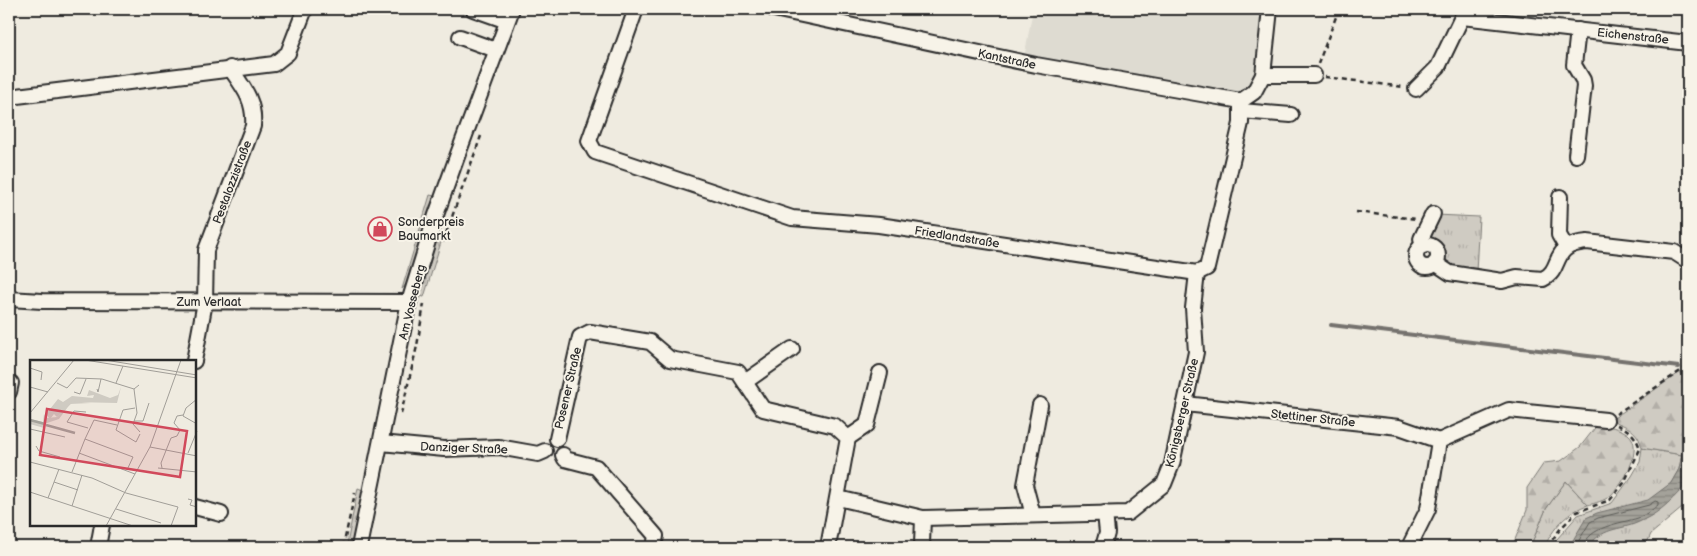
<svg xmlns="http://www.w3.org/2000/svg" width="1697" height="556" viewBox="0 0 1697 556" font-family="'Balsamiq Sans',sans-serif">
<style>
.built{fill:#dedbd1}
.grass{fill:url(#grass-tufts);stroke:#7d7b76}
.forest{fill:url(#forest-firs);stroke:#7d7b76}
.water{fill:url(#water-rules);stroke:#74726e}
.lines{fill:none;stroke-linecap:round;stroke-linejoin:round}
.shore{stroke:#5b5b57;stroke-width:1}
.stream{stroke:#74726e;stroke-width:4}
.minor-casing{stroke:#2b2b2b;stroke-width:18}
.path{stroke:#2b2b2b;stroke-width:2.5;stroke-dasharray:5 4;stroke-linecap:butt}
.minor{stroke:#f7f3e8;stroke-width:14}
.labels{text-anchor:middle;stroke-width:4;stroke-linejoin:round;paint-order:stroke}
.street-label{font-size:12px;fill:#2b2b2b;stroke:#f7f3e8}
.poi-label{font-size:12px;fill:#2b2b2b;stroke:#f7f3e8;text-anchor:start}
.inset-river{fill:none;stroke:#a4a29a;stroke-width:2.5}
.inset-road{fill:none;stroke:#a19e98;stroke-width:1}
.view{fill:#d1495b;fill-opacity:0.15;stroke:#d1495b;stroke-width:2.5}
.inset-edge{fill:none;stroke:#2b2b2b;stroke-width:2.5}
</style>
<defs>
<pattern id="grass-tufts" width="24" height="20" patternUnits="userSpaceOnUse" patternTransform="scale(1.25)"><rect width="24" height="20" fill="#cfcbc2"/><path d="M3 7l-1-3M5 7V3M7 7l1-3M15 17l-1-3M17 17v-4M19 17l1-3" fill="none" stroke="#b2aea7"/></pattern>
<pattern id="forest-firs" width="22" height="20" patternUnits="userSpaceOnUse" patternTransform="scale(1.25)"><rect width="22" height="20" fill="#cfcbc2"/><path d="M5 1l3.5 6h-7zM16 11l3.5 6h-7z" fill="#b2aea7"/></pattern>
<pattern id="water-rules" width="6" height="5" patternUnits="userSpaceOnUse" patternTransform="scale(1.25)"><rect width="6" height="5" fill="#a4a29a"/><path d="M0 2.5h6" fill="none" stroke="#86847e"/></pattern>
</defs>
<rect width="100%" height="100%" fill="#efebe0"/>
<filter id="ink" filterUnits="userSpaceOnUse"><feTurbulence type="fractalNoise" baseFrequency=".02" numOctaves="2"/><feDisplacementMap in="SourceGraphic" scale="10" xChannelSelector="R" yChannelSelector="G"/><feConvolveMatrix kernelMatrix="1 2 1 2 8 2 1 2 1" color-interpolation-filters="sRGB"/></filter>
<g filter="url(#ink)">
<polygon class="built" points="1033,9 1261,9 1254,74 1249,89 1239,93 1044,58 1025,53"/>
<g class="grass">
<polygon points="430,195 434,196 408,282 402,289"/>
<path d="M1436,215L1479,217L1476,272C1470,272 1462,272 1456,270C1441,265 1448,247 1439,241C1436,239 1432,238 1428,236Z"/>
<polygon points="437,237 442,239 424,297 420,296"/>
<polygon points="1642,448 1682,455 1679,469 1671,483 1688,481 1688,503 1651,534 1645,547 1550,547 1578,515 1612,503 1632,476 1640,462"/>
<path d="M1566,481L1588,505C1570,510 1551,529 1545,547H1530L1546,509Z"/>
<polygon points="358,488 363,490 352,541 347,544"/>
</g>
<g class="forest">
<path d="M1688,372V449H1683L1682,455L1642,448C1638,430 1628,427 1611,420L1679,373Z"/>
<path d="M1598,424C1608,426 1620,428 1628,434C1645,447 1623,486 1610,496C1604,501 1595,503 1588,505L1566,481L1546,509L1530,547H1512L1527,510V488L1544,463L1561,461L1580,447Z"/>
</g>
<path class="water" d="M1683,449H1688V482C1675,497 1661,512 1643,520C1621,532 1607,524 1587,547H1569L1586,518L1597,513L1648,500L1671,483L1679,469Z"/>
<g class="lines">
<path class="shore" d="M1575,547L1590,522L1598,518L1649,505L1655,501L1658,502V505C1652,510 1645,515 1638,518C1622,523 1586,527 1584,547"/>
<polyline class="stream" points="1331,325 1679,367"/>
<g class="minor-casing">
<g id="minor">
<polyline points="473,9 507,21"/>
<polyline points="636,9 589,141 595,152 792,218 879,225 1197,273 1207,268 1241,123 1241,101 1254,92 1263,75 1270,9"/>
<polyline points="774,9 1036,65 1241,101"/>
<polyline points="1462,17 1688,43"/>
<polyline points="460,37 496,50"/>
<polyline points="1263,75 1314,75"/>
<polyline points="1416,89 1438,67 1462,17"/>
<polyline points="9,97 274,64 288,53 305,9"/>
<polyline points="1241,111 1291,115"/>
<polyline points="1576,155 1584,86 1583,80 1574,65 1578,30"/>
<polyline points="1560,197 1559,235 1566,247"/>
<circle cx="1427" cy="256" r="11"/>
<polyline points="1423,246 1421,239 1433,214"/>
<path d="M1435,263L1450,273L1502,281L1517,277L1543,279C1564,269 1549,245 1587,242L1674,252L1688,261"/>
<polyline points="9,299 42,301 409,302"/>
<path d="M194,361L205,302L206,250L253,126C255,101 244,88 230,68"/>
<polyline points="9,382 11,383 9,392"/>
<polyline points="745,382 792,349"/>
<polyline points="1185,404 1399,427 1439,441 1428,509 1409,547"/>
<polyline points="848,438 867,425 880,373"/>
<polyline points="557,439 580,337 590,332 650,342 670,359 738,372 763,409 835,426 848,438 828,547"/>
<polyline points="1439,441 1509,410 1606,420"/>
<polyline points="381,443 444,449 499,447 538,454 545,451"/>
<polyline points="563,455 565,459 596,467 656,536 654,547"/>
<polyline points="838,498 923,518 1128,513 1164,484 1172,464 1196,352 1193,308 1197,273"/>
<polyline points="195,507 221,514"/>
<polyline points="1033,515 1025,485 1040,405"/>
<polyline points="923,518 922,544 924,547"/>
<polyline points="98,547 102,525"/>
<polyline points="359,547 409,302 436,215 458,154 512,9"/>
<polyline points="1103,547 1107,533 1105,513"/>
</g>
</g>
<g class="path">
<polyline points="1318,64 1339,9"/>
<polyline points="1325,77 1404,87"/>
<polyline points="1356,212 1416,219"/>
<polyline points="443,242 481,136"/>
<polyline points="401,414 417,346 424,304"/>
<polyline points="1616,414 1688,366"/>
<polyline points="343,547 355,493"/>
<path d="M1547,547L1561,528L1577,512L1610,500L1624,483L1640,449C1636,436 1630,430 1617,425"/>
</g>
<use href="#minor" class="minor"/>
</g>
</g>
<defs>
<g id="shop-ring" transform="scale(1.25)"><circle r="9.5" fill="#f7f3e8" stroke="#d1495b" stroke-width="1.5"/><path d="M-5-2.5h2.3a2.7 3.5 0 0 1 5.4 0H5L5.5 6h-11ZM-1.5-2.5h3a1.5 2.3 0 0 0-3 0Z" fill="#d1495b"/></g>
</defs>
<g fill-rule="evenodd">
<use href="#shop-ring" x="380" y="229"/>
</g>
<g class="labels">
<g class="street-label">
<text transform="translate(1633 36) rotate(6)" y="4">Eichenstraße</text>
<text transform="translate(1007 59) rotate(12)" y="4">Kantstraße</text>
<text transform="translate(232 182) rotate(-69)" y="4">Pestalozzistraße</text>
<text transform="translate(957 237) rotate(9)" y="4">Friedlandstraße</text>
<text x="209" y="306">Zum Verlaat</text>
<text transform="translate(412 302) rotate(-76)" y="4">Am Vosseberg</text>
<text transform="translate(568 388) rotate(-77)" y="4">Posener Straße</text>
<text transform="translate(1182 413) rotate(-77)" y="4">Königsberger Straße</text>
<text transform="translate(1313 418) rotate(6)" y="4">Stettiner Straße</text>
<text transform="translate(464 448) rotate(2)" y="4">Danziger Straße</text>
</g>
<g class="poi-label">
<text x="398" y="226">Sonderpreis<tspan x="398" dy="14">Baumarkt</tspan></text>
</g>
</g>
<g transform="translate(30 360)">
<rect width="166" height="166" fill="#efebe0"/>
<path d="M91,27L87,43L43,42L27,57L24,54L20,59L16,54L28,39L33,42L42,36L63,38L64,35L57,36L59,30L80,38L88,35Z" fill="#cfcbc2"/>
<path d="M42,41L61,43L40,44L29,59L14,64V68L0,64V60L10,63L0,59L13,62L14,54L16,58L27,57Z" fill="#cfcbc2"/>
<path class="inset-river" d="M0,60L15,64M16,65L45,73"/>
<path class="inset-road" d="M55,0L167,18M75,0L167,15M0,8L12,12L11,20M27,23L37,28L46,18L72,19L104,29M86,23L93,6M109,25L104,29L107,53L103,64L110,72M0,27L18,32M67,29L68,32L71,19M44,32L50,34L56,19M167,39L156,48L153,56L167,64M105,48L93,50L86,70L106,82L110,74M56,52L44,51L37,62L58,68M0,53L44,0M104,61H113L119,43M0,69L35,77M55,79L64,60L87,65M6,86L9,91L30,97M120,87L167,96M49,93L105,114M158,93L167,71M0,102L62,118L96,133L148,147L141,166M128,108L167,112M132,108L131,103L141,78L147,76L150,70L144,63L147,56L153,55M42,112L55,79L103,97L97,110M24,122L48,130M0,132L103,166M18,138L29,109M158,139L162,140L160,145L167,147M42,146L52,115M86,149L131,163M76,166L120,87L151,0"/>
<path class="view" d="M17,49L157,71L150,117L10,95Z"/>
<rect width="166" height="166" class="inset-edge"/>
</g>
<rect width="1697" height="556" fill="none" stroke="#f7f3e8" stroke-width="30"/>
<rect x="15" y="15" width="1667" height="526" fill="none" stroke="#2b2b2b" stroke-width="2" filter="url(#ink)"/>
</svg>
